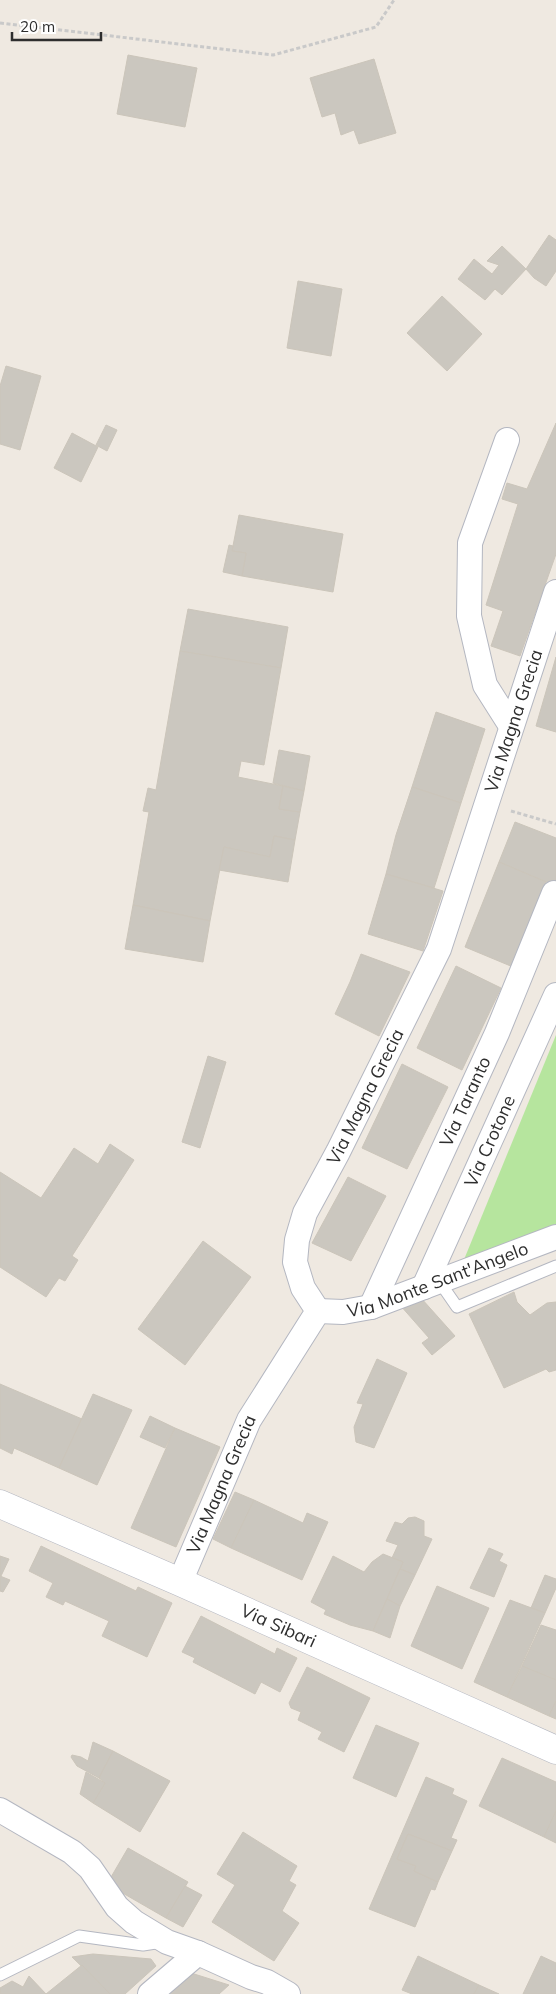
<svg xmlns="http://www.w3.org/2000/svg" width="556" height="1994" viewBox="0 0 556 1994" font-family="Mulish,sans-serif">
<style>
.green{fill:#b6e59e}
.building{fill:#cbc7bf;stroke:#cbc5ba}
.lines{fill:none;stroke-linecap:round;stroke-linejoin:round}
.lane-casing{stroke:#b4b7c1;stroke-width:13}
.street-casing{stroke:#b4b7c1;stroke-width:26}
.secondary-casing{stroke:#b4b7c1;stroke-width:29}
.path{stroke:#c9c9c9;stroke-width:3;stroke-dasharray:4 2.5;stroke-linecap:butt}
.lane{stroke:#fff;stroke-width:11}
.street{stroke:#fff;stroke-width:24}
.secondary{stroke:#fff;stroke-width:28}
.labels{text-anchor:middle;stroke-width:5;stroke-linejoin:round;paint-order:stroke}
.street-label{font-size:18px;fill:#2e2e2e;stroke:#fff}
</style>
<rect width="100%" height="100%" fill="#efe9e1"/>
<polygon class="green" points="556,1035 556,1224 463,1262"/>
<g class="building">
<polygon points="128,55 197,68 185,127 117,114"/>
<polygon points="374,59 396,133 359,144 354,130 341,135 335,113 322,117 310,78"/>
<polygon points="549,235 556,240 556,271 546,286 534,278 526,269"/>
<polygon points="502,246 526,269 502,295 495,289 485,300 458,279 474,259 492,274 499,265 487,261"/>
<polygon points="298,281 342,289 331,356 287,348"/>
<polygon points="442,296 482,334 447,371 407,333"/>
<polygon points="6,366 41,376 20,450 0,444 0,386"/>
<polygon points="556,423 556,554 520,656 491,646 503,611 486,605 518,504 502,499 507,483 527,489"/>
<polygon points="106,425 117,430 107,451 96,445"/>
<polygon points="72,433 98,447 81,482 54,468"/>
<polygon points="239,515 343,534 333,592 242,576 246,553 232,551"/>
<polygon points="229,545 233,546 232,551 246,553 242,576 223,572"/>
<polygon points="188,609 288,627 281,668 180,651"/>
<polygon points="180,651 281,668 264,765 241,761 238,777 283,786 279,809 300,812 295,840 274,836 270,857 224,847 210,921 133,905 149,812 143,811 148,788 156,790"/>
<polygon points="556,657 556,732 536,726"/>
<polygon points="436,712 485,729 461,803 412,787"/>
<polygon points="279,750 310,756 304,791 273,783"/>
<polygon points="283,786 304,791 300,812 279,809"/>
<polygon points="412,787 461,803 434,888 386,874 396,835"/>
<polygon points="515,822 556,838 556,886 499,862"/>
<polygon points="274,836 295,840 288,882 219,870 224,847 270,857"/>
<polygon points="499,862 546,882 513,967 465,947"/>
<polygon points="386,874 443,891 423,951 368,934"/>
<polygon points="133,905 210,921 203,962 125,949"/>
<polygon points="361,954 410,972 379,1036 335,1014 350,982"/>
<polygon points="456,966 501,988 462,1070 417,1048"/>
<polygon points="208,1056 226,1062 200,1148 182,1142"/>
<polygon points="402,1064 448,1087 407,1169 362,1148"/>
<polygon points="110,1144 134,1160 72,1256 78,1260 65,1281 59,1278 46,1297 0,1267 0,1172 41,1198 74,1148 98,1164"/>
<polygon points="348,1177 386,1196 351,1261 312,1243"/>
<polygon points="203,1241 251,1277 185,1365 138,1329"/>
<polygon points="514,1292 517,1302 530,1315 547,1303 556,1302 556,1370 549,1372 546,1369 504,1388 469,1314"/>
<polygon points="421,1298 455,1336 432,1355 422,1343 429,1338 400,1305"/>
<polygon points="377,1359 407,1373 374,1448 356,1442 354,1427 363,1404 357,1403"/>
<polygon points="0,1384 82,1419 59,1468 14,1448 12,1454 0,1448"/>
<polygon points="93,1394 132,1410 97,1485 59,1468"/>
<polygon points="150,1416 175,1428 165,1448 140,1437"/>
<polygon points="175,1428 220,1447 176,1547 131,1528"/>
<polygon points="235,1492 254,1500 231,1548 213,1539"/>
<polygon points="254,1500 303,1523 307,1513 328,1522 302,1580 231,1548"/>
<polygon points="415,1517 424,1521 424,1536 432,1539 415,1575 400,1569 403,1562 392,1558 398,1545 386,1541 395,1522 402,1524 408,1518"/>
<polygon points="41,1546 136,1591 138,1587 172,1603 147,1657 102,1636 109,1621 65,1601 63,1605 46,1597 53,1583 29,1571"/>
<polygon points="489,1548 503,1554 499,1561 507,1565 494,1597 470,1588"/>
<polygon points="383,1554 403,1562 373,1631 350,1625 324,1614 326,1610 311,1602 333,1556 364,1572 372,1562"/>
<polygon points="0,1556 9,1559 1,1576 0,1576"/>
<polygon points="400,1569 415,1575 400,1606 387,1599"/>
<polygon points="545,1575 556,1579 556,1588 545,1613 531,1608"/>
<polygon points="0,1576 10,1580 3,1592 0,1591"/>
<polygon points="437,1586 489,1608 462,1669 411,1646"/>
<polygon points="387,1599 400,1606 390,1638 373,1631"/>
<polygon points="510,1600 545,1613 507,1697 474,1682"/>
<polygon points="201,1616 275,1654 277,1648 297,1658 280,1692 261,1682 255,1694 193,1662 195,1658 182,1652"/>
<polygon points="541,1625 556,1630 556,1680 522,1666"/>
<polygon points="522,1666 556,1680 556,1701 549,1716 507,1697"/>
<polygon points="307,1667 370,1698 344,1752 318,1739 322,1732 298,1720 301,1712 291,1708 289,1703"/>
<polygon points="556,1701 556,1719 549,1716"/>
<polygon points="376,1725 419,1743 396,1797 353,1778"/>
<polygon points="93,1742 113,1751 99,1778 77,1766 71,1757 72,1755 81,1757 88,1761"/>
<polygon points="113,1751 170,1781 140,1832 93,1803 105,1783 99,1778"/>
<polygon points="502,1758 556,1782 556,1811 544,1837 479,1806"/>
<polygon points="86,1772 105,1783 93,1803 80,1794"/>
<polygon points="426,1777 454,1789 452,1794 467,1801 451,1838 457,1840 452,1851 408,1834 397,1859 416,1866 414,1871 438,1882 435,1890 431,1889 415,1927 369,1909"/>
<polygon points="556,1811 556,1843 544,1837"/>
<polygon points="243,1832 297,1866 289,1881 296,1885 282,1911 299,1923 274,1961 212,1922 235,1885 217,1874"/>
<polygon points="408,1834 452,1851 438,1882 414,1871 416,1866 397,1859"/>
<polygon points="128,1848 188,1882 166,1918 107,1884"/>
<polygon points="185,1886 202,1895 183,1927 166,1918"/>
<polygon points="93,1954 151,1959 156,1966 125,1994 110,1994 72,1957"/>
<polygon points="418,1956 479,1985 474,1994 412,1994 402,1990"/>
<polygon points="541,1956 556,1963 556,1994 523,1994"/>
<polygon points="82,1965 110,1994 46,1994"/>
<polygon points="191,1973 229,1985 219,1994 168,1994"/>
<polygon points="29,1976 46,1994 0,1994 0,1988 12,1981 23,1987"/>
<polygon points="479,1985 499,1994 474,1994"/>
</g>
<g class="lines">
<g class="lane-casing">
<g id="lane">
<polyline points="439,1281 457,1307 556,1266"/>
<polyline points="0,1975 79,1936 143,1945 162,1942"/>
</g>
</g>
<g class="street-casing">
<g id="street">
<polyline points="507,440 470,543 469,616 485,685 511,726"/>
<path id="s1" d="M424,1287L556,995"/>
<path id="s2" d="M371,1307L497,1033L554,893"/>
<path id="s3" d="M318,1311L343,1312L371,1307L556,1237"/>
<path id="s4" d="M180,1582L249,1420L318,1311L303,1288L295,1262L297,1240L305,1213L338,1152L439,949L556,592"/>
<polyline points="0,1810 72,1852 90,1868 117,1907 134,1922 167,1942 198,1953 251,1977 267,1982 288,1994"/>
<polyline points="150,1994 198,1953"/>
</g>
</g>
<g class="secondary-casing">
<g id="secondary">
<path id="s5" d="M0,1504L180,1582L556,1750"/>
</g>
</g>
<g class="path">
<polyline points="0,23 273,55 376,27 394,0"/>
<polyline points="511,811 556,824"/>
</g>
<use href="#lane" class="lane"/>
<use href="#street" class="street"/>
<use href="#secondary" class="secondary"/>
</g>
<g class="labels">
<g class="street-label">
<text dy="6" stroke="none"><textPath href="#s4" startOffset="946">Via Magna Grecia</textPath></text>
<text dy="6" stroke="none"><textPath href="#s4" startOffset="541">Via Magna Grecia</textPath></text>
<text dy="6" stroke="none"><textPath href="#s2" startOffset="226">Via Taranto</textPath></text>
<text dy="6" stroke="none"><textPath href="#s1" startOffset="160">Via Crotone</textPath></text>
<text dy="6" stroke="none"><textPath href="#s3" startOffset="125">Via Monte Sant'Angelo</textPath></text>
<text dy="6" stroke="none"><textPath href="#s4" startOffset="106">Via Magna Grecia</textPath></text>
<text dy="6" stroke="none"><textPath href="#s5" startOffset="304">Via Sibari</textPath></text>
</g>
</g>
<path d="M12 32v8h89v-8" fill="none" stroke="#2e2e2e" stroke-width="2.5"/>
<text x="20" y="32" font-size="15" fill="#2e2e2e" stroke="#ffffff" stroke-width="4" paint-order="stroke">20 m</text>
</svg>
